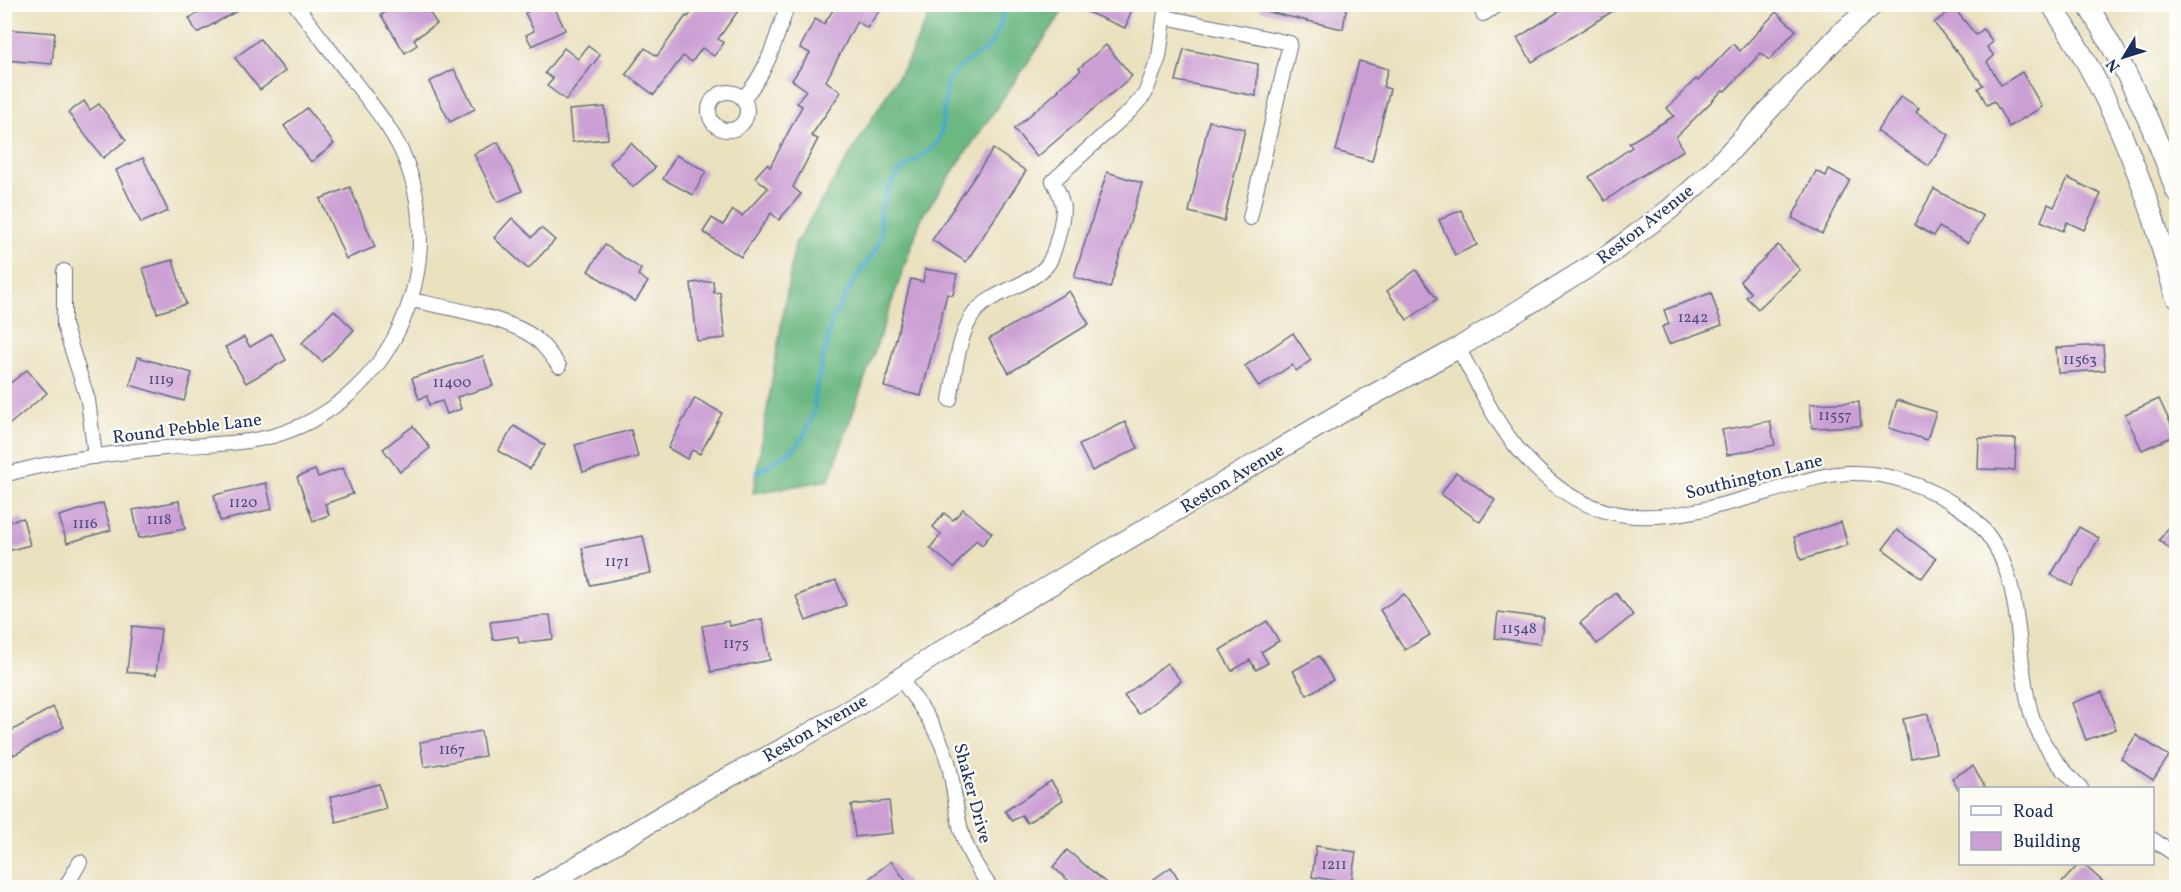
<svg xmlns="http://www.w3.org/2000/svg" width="2181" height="892" viewBox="0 0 2181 892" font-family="Vollkorn,serif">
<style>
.forest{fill:#6cb881;stroke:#447470;stroke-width:1.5}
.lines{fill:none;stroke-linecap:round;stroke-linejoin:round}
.stream{stroke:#47a9c6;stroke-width:4.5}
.building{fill:#cb9fd4}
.street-casing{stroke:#636d80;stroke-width:16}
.secondary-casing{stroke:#636d80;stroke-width:22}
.street{stroke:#fff;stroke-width:14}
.secondary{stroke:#fff;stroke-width:20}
.labels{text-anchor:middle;stroke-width:4.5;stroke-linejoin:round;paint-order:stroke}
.number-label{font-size:15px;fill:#474b7c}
.street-label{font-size:18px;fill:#1b2f5e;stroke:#fdfcf7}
</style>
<rect width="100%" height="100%" fill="#fdfcf7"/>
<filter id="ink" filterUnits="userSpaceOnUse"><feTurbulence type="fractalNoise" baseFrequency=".0167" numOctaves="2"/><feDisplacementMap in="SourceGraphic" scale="12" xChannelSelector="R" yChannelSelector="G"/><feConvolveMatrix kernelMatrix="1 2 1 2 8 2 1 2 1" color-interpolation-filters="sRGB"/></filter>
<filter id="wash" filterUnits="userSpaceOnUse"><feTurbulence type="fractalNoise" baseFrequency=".008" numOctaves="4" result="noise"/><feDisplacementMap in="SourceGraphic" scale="24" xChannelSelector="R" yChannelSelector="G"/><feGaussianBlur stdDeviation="1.35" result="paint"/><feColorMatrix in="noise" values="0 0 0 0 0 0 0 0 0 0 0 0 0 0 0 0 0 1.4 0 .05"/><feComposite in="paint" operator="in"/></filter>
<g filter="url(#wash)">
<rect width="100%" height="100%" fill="#eae1bf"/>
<polygon class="forest" points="934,5 1065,5 1057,20 922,216 829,480 753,493 795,244 907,62"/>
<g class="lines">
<polyline class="stream" points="758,472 796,447 805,433 814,413 815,394 832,320 858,274 873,255 881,235 880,213 887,190 899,172 934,147 941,134 947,82 957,69 989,47 999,28 1006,4"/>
</g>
<g id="blocks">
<g class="building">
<polygon points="197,4 250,4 197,33 189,18 200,12"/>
<polygon points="398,4 424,4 437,24 414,39 417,45 405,53 381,15"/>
<polygon points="542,4 553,4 565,30 532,46 526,35 534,31 525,13"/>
<polygon points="698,4 743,4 718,39 724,43 714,56 702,48 692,62 683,56 654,95 626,74 645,48 657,56 686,16 688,17"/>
<polygon points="837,4 884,4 867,28 857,21 826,81 841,92 811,136 818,139 793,187 801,194 779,220 771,213 741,257 703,232 712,218 723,225 733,210 742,216 768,188 755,177 767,164 770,167 802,106 797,103 806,90 792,80 810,53 800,48 815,19 824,24"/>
<polygon points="1068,4 1134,4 1125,28"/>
<polygon points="1260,4 1347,4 1343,29 1260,10"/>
<polygon points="1571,4 1624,4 1532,62 1517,38"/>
<polygon points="1954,8 1976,35 1983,29 1993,42 1987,47 1994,56 1987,62 2001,85 2022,72 2042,107 2009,127 1994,101 1987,105 1978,88 1983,85 1934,23"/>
<polygon points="1776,12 1796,30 1769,60 1761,53 1725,91 1723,90 1676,137 1684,150 1638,178 1605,201 1589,177 1632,147 1629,143 1674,116 1667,108 1696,79 1698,81 1733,44 1740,51"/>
<polygon points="4,29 55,33 52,64 4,60"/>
<polygon points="260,39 285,71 260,90 235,58"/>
<polygon points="1106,45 1132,76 1037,157 1014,129 1059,90 1058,89 1081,70 1079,68"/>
<polygon points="588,46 600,55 566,100 547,86 553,79 545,73 564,48 578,59"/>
<polygon points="1184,49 1258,64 1256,96 1176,81"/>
<polygon points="1359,61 1388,69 1383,87 1390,89 1372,161 1336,151"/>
<polygon points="454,69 475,109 450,122 429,82"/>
<polygon points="1901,96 1919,108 1916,112 1949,135 1929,166 1877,131"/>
<polygon points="84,101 90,110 99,104 126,140 103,158 68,113"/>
<polygon points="605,107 608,139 572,142 569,110"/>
<polygon points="307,108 334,144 311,162 284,126"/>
<polygon points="1209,121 1245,129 1224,221 1189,212"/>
<polygon points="498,142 522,191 498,202 474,154"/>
<polygon points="631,143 655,168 633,187 610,163"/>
<polygon points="993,149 1026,171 966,262 932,240"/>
<polygon points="676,155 706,171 693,195 663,179"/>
<polygon points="143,158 168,211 141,223 116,170"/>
<polygon points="1829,169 1850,180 1822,234 1792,218 1816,171 1826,176"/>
<polygon points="1107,172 1142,183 1110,288 1074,277"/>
<polygon points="2068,178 2101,194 2084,230 2067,222 2063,231 2041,221 2048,204 2054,207"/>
<polygon points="350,187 375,247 346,259 320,199"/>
<polygon points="1934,189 1983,216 1968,243 1939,227 1934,236 1914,225"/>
<polygon points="1461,210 1477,245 1455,255 1439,220"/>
<polygon points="512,218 532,237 541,228 555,240 528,269 494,238"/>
<polygon points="605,245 641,269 638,275 648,282 635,302 588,271"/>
<polygon points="1778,245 1800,270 1758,309 1746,297 1751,293 1740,281"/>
<polygon points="173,260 186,304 157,313 143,268"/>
<polygon points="925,269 957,274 953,295 947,294 921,396 884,387 911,279 923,282"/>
<polygon points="1416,270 1437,299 1407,320 1387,291"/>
<polygon points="713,281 714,293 720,292 725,338 697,341 691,283"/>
<polygon points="1069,291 1089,324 1009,373 989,339"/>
<polygon points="1711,293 1722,325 1669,344 1662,327 1669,324 1664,310"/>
<polygon points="334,310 354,330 322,362 302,343"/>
<polygon points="1293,333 1311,360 1296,371 1292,365 1259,387 1245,366"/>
<polygon points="272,334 286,360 246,383 225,347 244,337 250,347"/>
<polygon points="2103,345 2105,370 2058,373 2056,348"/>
<polygon points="483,356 493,386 457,397 461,409 447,414 442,401 429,405 427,396 419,399 412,378"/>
<polygon points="138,357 192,373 184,401 130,385"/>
<polygon points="27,370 47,393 4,429 4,388"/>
<polygon points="695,398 722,413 700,454 692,450 687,459 668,448"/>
<polygon points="2159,399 2176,435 2142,450 2125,414"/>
<polygon points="1897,400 1936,412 1927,440 1889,428"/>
<polygon points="1859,402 1861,426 1812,428 1810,404"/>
<polygon points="1770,421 1775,445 1727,455 1722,430"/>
<polygon points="1125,422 1138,448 1092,471 1079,445"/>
<polygon points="413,426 430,448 400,472 383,449"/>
<polygon points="514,426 545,445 530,469 498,451"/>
<polygon points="631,430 638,457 583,472 575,445"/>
<polygon points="1979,438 2016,439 2015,470 1978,469"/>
<polygon points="343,468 353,494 325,504 329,515 313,521 297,477 315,470 318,477"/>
<polygon points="1456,472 1495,500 1480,522 1441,494"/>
<polygon points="266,483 272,509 220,521 214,495"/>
<polygon points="179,501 185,529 139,538 133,510"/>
<polygon points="103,503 111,530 67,543 59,516"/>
<polygon points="963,509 992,533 982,545 976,540 954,568 930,548 941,534 933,527 944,513 953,520"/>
<polygon points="23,518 30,545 4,552 4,523"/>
<polygon points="2176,518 2176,554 2159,540"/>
<polygon points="1841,522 1848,545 1801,560 1794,537"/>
<polygon points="2079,527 2099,538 2072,586 2051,575"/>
<polygon points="1897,530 1936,559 1922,578 1883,549"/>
<polygon points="643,536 651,573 590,585 582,548"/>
<polygon points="836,580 846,605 806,621 796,596"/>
<polygon points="1616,593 1633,615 1597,644 1580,623"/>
<polygon points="1404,594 1430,635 1405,650 1380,610"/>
<polygon points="1498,612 1544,618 1540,644 1495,638"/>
<polygon points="550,615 553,639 519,643 518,636 493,640 490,622"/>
<polygon points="762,619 770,660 711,672 702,626 729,621 730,626"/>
<polygon points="1267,621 1279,641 1261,652 1268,663 1256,670 1250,660 1232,671 1220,650"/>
<polygon points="132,626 161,629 156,675 127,672"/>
<polygon points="1319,656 1333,680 1307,695 1293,671"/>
<polygon points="1167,663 1181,681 1139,714 1124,696"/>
<polygon points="2102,692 2116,729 2086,740 2072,703"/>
<polygon points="53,707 64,727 14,755 4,735"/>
<polygon points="1928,714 1936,753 1911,758 1903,719"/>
<polygon points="481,731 485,756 424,767 420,742"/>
<polygon points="2136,735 2169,756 2153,780 2121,759"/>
<polygon points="1973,766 1986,789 1958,789 1952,778"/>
<polygon points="1051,781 1063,800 1027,823 1022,815 1012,821 1005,811"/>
<polygon points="379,784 386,809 336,822 330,797"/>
<polygon points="889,801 893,833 855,837 851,805"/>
<polygon points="1316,846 1356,852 1351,883 1312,877"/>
<polygon points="1067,850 1112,888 1077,888 1053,867"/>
<polygon points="891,861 911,888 875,888 869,879"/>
<polygon points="2079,864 2083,864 2110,888 2057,888"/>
<polygon points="1171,867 1184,888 1141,888"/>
</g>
</g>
</g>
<g filter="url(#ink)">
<use href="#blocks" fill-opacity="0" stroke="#636d80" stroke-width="1.5"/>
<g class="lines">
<g class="street-casing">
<g id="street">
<polyline points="1483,14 1500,4"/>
<polyline points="1165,17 1290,43 1250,218"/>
<circle cx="728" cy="111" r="19"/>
<path d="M743,98C768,73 776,37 788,4"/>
<polyline points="64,271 64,325 88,400 95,457"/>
<path d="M411,300C443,307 510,318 535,338C545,346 551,356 559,366"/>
<path d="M1458,348C1477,381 1493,420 1519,450C1596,541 1667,521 1769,492C1795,484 1821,474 1849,473C1890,472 1926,485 1960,508C2030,557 2011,642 2031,713C2039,742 2060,768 2081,788"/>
<path d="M950,400C955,374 958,333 975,312C994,290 1031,286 1048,264C1054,255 1056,243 1059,233C1065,209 1065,203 1053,181L1130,111L1145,94L1159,57L1166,4"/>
<path d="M4,475C55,460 113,453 165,448C202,444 238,445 273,436C389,403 448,274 407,164C396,134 375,109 356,84C336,57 315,31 295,4"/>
<path d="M900,678C919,704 939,730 948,762C954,784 955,808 961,830C967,852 978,870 991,888"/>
<polyline points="2152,839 2176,855"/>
<polyline points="65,888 80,862"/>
</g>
</g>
<g class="secondary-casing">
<g id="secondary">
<path d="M2051,4C2093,67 2126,137 2150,208C2160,237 2166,268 2176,297"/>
<path d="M2087,4C2123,63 2154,125 2176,191"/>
<polyline points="540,888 712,786 788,746 863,702 968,634 1351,407 1458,348 1610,254 1670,209 1708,175 1840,34 1874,4"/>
</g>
</g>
<use href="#street" class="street"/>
<use href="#secondary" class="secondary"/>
</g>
</g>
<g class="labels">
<g class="number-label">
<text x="1693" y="322">1242</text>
<text x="2080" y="364">11563</text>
<text x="161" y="384">1119</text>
<text x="452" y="387">11400</text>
<text x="1835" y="420">11557</text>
<text x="243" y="507">1120</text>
<text x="159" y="524">1118</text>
<text x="85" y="528">1116</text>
<text x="617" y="566">1171</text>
<text x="1519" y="633">11548</text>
<text x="736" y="648">1175</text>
<text x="452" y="754">1167</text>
<text x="1334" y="869">1211</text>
</g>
<g class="street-label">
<text transform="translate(1645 224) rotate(-38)" y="6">Reston Avenue</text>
<text transform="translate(187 428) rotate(-7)" y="6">Round Pebble Lane</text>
<text transform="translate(1754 476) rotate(-14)" y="6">Southington Lane</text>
<text transform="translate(1232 478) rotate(-31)" y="6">Reston Avenue</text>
<text transform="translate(815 728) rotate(-30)" y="6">Reston Avenue</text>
<text transform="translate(973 793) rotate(75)" y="6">Shaker Drive</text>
</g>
</g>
<rect width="2181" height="892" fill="none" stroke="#fdfcf7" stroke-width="24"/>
<rect x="1959" y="787" width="195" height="78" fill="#fdfcf7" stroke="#a3aaba" stroke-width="1.5"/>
<rect x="1971" y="806" width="30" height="9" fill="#ffffff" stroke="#a3aaba" stroke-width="1.5"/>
<text x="2013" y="817" font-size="18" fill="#1b2f5e">Road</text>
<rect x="1971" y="832" width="30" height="18" fill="#cb9fd4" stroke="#a3aaba" stroke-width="1.5"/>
<text x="2013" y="847" font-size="18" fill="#1b2f5e">Building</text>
<g transform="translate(2124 57) rotate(232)" stroke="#fdfcf7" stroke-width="4.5" paint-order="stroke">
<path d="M0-4.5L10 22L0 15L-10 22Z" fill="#1b2f5e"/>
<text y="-9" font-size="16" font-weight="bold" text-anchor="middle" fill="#1b2f5e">N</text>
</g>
</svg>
